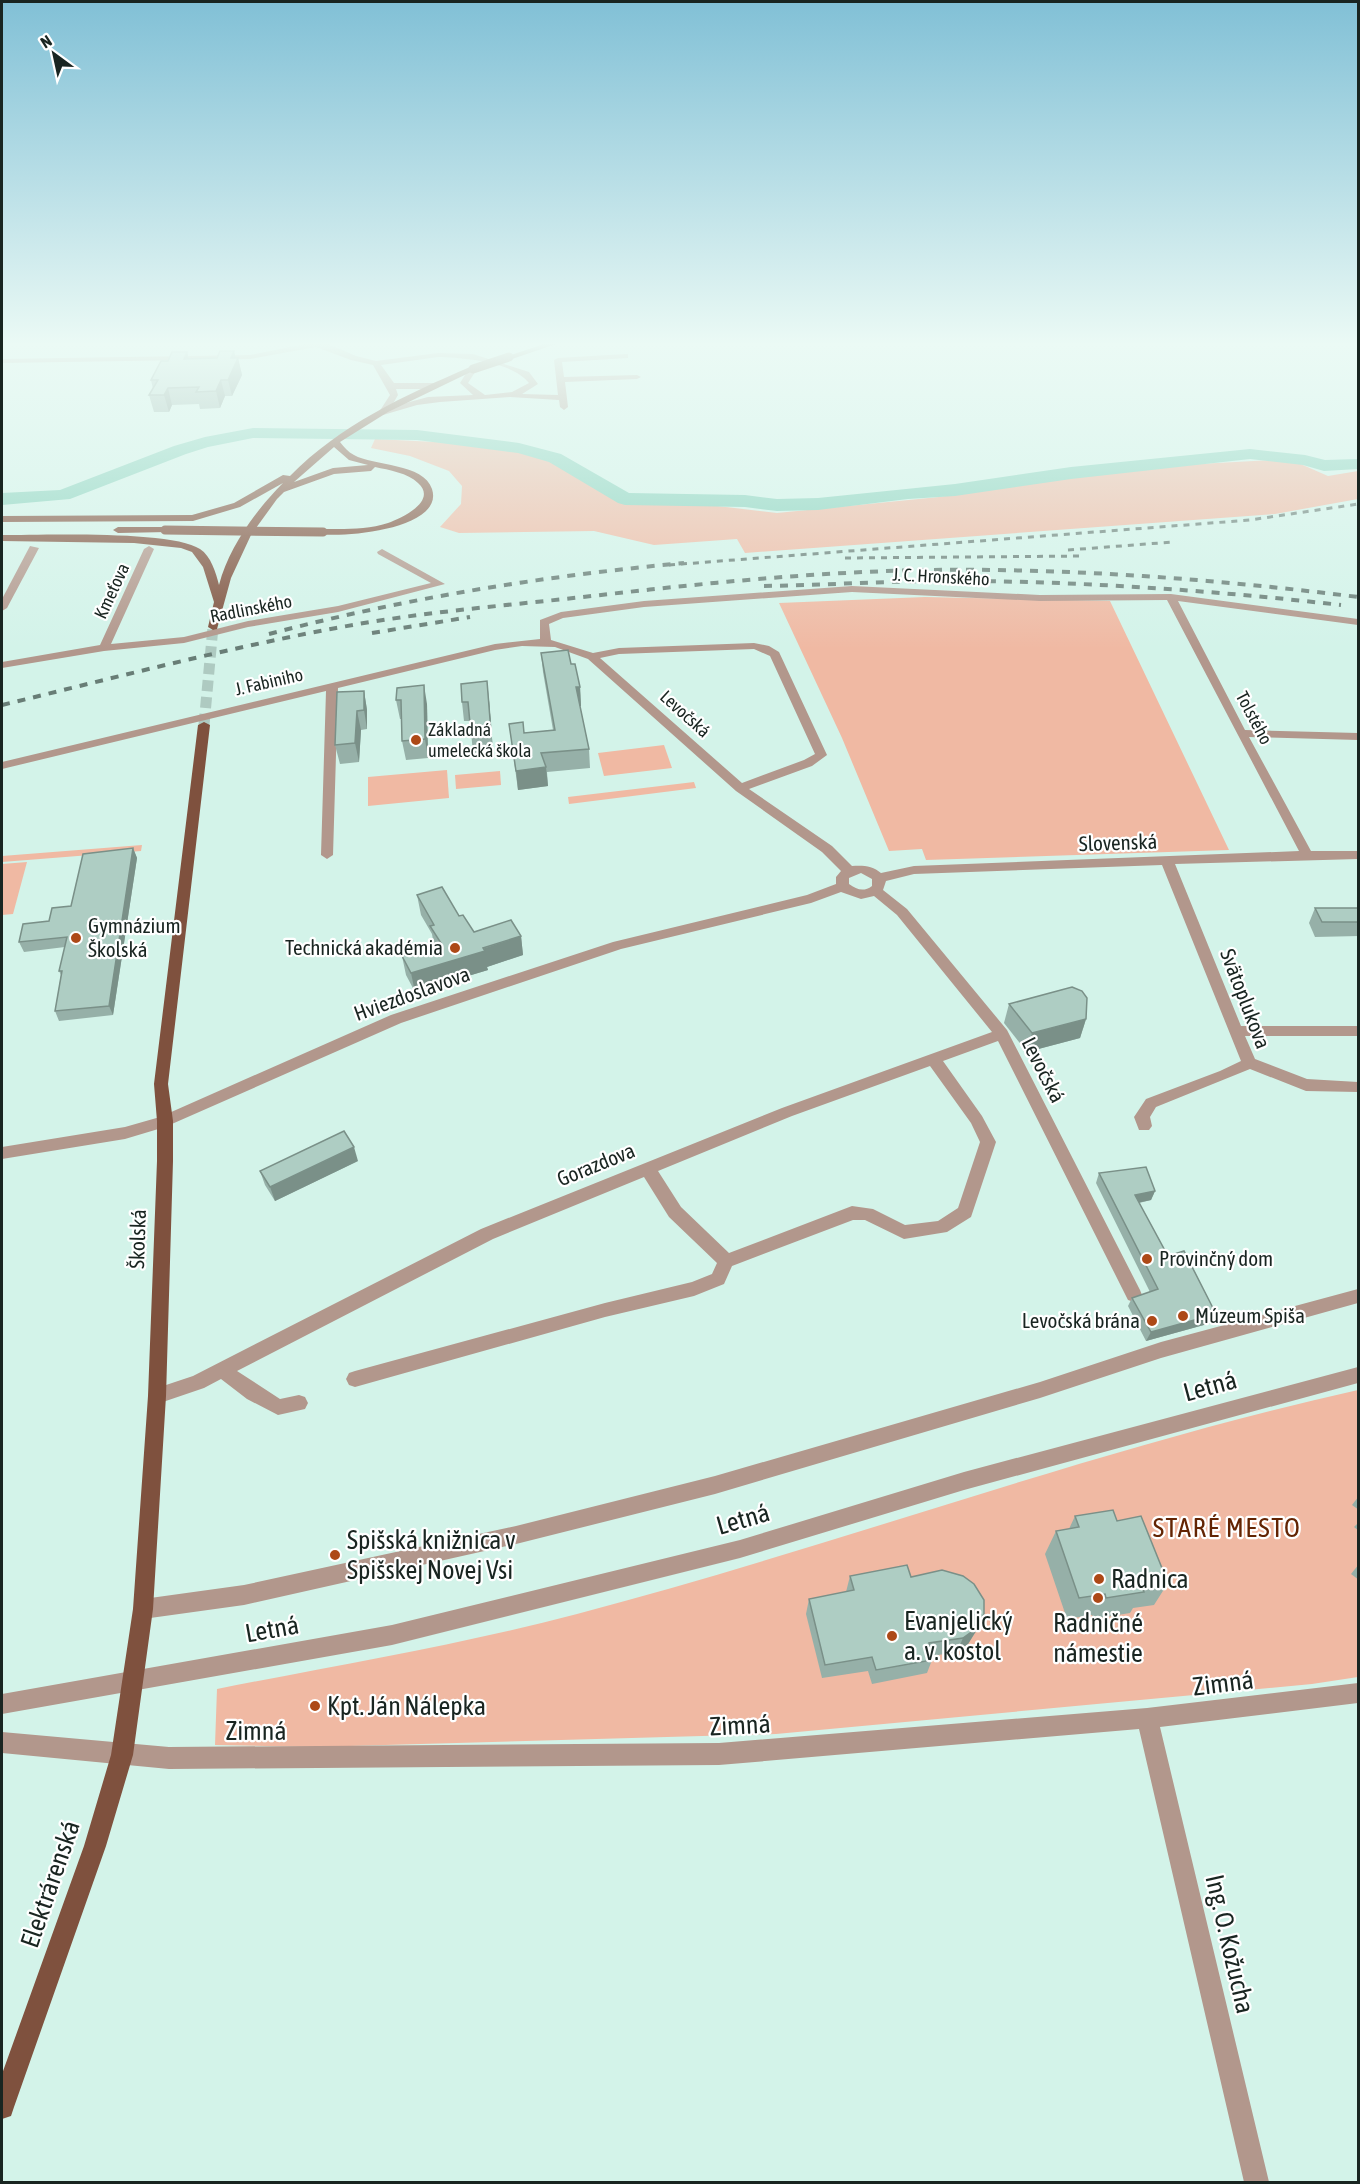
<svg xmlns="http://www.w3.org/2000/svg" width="1360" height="2184" viewBox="0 0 1360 2184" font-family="'Asap Condensed',sans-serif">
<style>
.green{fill:#f0b9a3}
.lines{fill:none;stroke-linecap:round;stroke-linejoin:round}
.river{fill:#87d1bc;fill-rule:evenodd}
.major-tunnel{stroke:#aecac1;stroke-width:11;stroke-dasharray:11 6;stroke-linecap:butt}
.minor{fill:#b2978c;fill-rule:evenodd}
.major{fill:#7f513e;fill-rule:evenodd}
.rail-far1{stroke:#687d76;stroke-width:3;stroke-dasharray:6 6;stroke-linecap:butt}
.rail{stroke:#687d76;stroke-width:4;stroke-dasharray:8 8;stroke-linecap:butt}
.major-bridge{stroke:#7f513e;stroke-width:9}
.wall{fill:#96b0a8}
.shaded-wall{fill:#7a9088}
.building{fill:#aecdc3;stroke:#7a9088;stroke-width:1.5}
.poi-dot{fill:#ad4917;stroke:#fff;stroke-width:2}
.labels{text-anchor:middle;stroke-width:4.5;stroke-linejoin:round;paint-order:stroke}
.far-street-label{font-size:18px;fill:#192521;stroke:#fff}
.far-poi-label{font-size:18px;fill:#192521;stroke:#fff;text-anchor:start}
.street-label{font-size:21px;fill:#192521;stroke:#fff}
.poi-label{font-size:21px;fill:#192521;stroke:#fff;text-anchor:start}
.near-street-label{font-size:26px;fill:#192521;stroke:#fff}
.near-poi-label{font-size:26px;fill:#192521;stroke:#fff;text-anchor:start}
.near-neighbourhood-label{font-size:27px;letter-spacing:1.5px;fill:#632403;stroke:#fff}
</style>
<rect width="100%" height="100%" fill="#d3f3e9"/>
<g class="green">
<polygon points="375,439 455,443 545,456 630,504 709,505 777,513 939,497 1065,478 1199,464 1289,459 1328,476 1358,471 1358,499 1275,514 745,553 737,539 654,545 594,531 459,533 440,527 461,504 462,486 449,471 410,456 371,448"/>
<polygon points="925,597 1110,601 1229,850 926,860 922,849 889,851 842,738 779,603"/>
<polygon points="664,745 672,768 604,776 598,753"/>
<polygon points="447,770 449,798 368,806 368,777"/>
<polygon points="500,771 501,785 456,789 455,775"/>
<polygon points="694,782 696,788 569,804 568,797"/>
<polygon points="142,845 141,851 2,862 2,856"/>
<polygon points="27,862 13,914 2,915 2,864"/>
<path d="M1358,1390V1677L1312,1684L776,1734L314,1747L215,1745L217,1689C337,1665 459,1645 577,1614C839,1545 1094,1449 1358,1390Z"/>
</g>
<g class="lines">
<polygon class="river" points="253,428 417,430 519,443 561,454 629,493 745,495 777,499 818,498 955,484 1071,467 1250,449 1305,455 1325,460 1358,459 1358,469 1324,471 1303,465 1250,459 1071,479 955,496 908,499 818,510 777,511 745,507 625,505 618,503 549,462 518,453 417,440 253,438 208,447 186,454 70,499 2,505 2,493 60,490 174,446 205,437"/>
<polyline class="major-tunnel" points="204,725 213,627"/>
<g class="minor">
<path d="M310,343H326L356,356L376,361L438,353L473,354L529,372L538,384L522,394L558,395L554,360L558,358L625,354H628V358L562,362L564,377L637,375L641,377L637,379L565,382L568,407L564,410L560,407L559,400L510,397L440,402L417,405L383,415L379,412L390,395L373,365L351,360L316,347L250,359L2,363V359L250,355ZM438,357C465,358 511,361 529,383L512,392L485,395L468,383L477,369L473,367H470L460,383L473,395L428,397L391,407L398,395L396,389H433L437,386L433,383H394L381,365Z"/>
<polygon points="30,546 39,548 7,608 2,611 2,599"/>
<polygon points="149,546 154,549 111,644 184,637 248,621 338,606 431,583 378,554 377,552 382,549 445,584 338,612 248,627 184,643 104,651 2,668 2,662 100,645 144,549"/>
<path d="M852,586L1040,595L1171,594L1358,619V625L1178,601L1245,730L1358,733V740L1249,737L1311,851H1358V859L1175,864L1241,1026H1358V1036H1245L1255,1059L1307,1079L1358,1082V1092L1306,1091L1250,1069L1156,1107L1150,1117L1152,1126L1149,1130H1139L1134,1117L1146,1099L1220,1071L1241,1061L1162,865L914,874L886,881L883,890L907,909L1007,1030L1140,1290L1142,1295L1140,1300L1134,1302L1128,1300L998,1041L943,1061L982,1116L996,1142L971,1217L947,1232L904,1239L865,1220H853L732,1266L724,1284L694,1296L605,1317L355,1387L349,1385L346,1379L349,1373L355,1371L605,1303L692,1282L712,1274L717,1263L669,1217L644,1177L493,1239L237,1371L280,1399L299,1395L305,1397L308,1403L305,1409L278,1415L247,1399L221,1379L204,1388L157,1404L151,1402L148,1396L151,1390L193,1376L481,1229L782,1108L992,1032L897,915L874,896L861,899L841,892L811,903L621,949L401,1023L165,1127L125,1139L2,1159V1147L125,1127L160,1117L391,1015L613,942L807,895L836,884V877L841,871L822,852L736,791L588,659L555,647L522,646L495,650L338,688L333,855L327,859L321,855L326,691L2,769V762L495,644L540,639V620L561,612L644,601ZM852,592L1040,601L1167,600L1299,851L914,866L881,873C873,866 863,865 852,866L832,846L749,789L812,766L827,755L779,652L769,646L754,643L619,648L593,653L551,640L549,624L563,618L644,607ZM754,649L770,656L815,754L804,760L742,783L600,658L619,654ZM861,873L872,879V886C864,892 857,890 849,884V878ZM930,1066L971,1123L980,1142L958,1208L938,1221L905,1225L873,1209L852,1206L729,1253L681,1207L658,1171L792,1116Z"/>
<polygon points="1358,1289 1358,1303 1161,1358 1040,1398 715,1494 516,1544 244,1605 143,1619 136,1616 133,1609 136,1602 143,1599 244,1585 516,1526 715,1476 1040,1382 1161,1342"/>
<polygon points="1358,1367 1358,1383 964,1490 740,1558 392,1645 2,1714 2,1694 392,1625 740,1540 964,1472"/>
<polygon points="1358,1683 1358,1703 1160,1727 1269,2182 1244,2182 1139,1729 719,1765 169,1769 2,1753 2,1732 169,1747 719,1743 1147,1708"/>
</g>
<g class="major">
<polygon points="547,343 559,343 512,359 505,357"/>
<path d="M470,367L477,369L388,412L340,442C344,447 348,452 354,455C373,466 424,463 432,489C445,529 343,538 320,534L318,532L323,529C345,529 367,530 388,523C402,518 438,501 418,483C408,473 389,470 375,467L371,471L334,474L284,492L277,499L251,535L231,578L217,629L213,630L208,627L214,602L203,567L192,552L181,548L134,543L2,541V535C40,535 173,530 200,549C211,556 216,573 219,585C229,547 256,510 283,483L240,507L193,521L2,522V516L192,515L234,503L283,475L290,476C340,425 405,395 470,367ZM334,447L349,460L368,465L333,468L294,482Z"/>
<polygon points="165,527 168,528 168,532 118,533 113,530 118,527"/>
<polygon points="204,722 210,725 168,1084 173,1121 173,1161 166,1396 153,1609 133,1755 106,1846 14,2107 11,2116 2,2119 2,2074 84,1846 111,1755 133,1609 148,1396 157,1161 157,1121 154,1084 198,725"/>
</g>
<g class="rail-far1">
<polyline points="1068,550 1173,542"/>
<polyline points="845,558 1082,556"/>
<polyline points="669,565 1250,520 1358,504"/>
</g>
<g class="rail">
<path d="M764,586C832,585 900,580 969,581C1093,582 1217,591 1341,605"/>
<polyline points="372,633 470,617"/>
<path d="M269,634C406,598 544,576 684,563"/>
<path d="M2,705C122,676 242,644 364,623C437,611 510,605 583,597C697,584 811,572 926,570C1070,568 1215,579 1358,597"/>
</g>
<g class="major-bridge">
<polyline points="473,369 509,357"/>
<polyline points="165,530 323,532"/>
</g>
</g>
<g class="wall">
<polygon points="187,352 189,359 238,358 242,375 232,396 225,396 220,408 200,409 199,404 172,405 169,412 154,412 149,395 153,389 151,380 168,361"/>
<polygon points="541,653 571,664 580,687 581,706 580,706 589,749 590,768 547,772 548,786 518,790 509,724 524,733 553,730 543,672"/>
<polygon points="397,688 427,704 428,758 406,760 402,741 401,719 400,719 396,700"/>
<polygon points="364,691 367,710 367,729 361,730 359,762 340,764 335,745"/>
<polygon points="489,700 493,751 473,753 470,721 464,721 462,702"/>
<polygon points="133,848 137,858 113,1015 59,1021 55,1011 61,975 59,971 65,947 24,952 19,942 71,906"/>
<polygon points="417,895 459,916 474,932 521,936 523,955 487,967 488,970 415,992 406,975 402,956 434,946 432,934 421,915"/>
<polygon points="1315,908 1359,908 1359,936 1315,937 1309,923"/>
<polygon points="1009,1004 1086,1019 1080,1038 1027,1052 1004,1023"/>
<polygon points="358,1161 275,1201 265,1185 260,1171"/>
<polygon points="1099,1173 1155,1191 1151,1200 1139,1203 1168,1256 1216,1314 1211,1323 1146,1341 1128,1306 1132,1298 1150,1292 1096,1183"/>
<polygon points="1359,1496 1359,1510 1352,1505"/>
<polygon points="1075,1516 1117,1521 1168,1583 1154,1605 1133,1608 1130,1613 1094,1619 1092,1615 1067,1619 1045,1554 1056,1531 1069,1529"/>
<polygon points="1359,1522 1359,1531 1354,1527"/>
<polygon points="1359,1564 1359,1580 1351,1574"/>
<polygon points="850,1576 911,1577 984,1614 978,1628 968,1644 957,1652 932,1656 932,1660 927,1673 872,1684 868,1671 822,1678 806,1614 809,1599 846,1592"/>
</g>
<g class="shaded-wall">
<polygon points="234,351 237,362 238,358 242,375 232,396 228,380 231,358"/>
<polygon points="187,352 191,368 184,359"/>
<polygon points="221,380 225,396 220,408 216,391"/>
<polygon points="168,388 172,405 169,412 164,395"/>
<polygon points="487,681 489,700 493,751 491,732"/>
<polygon points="424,685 427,704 428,758 425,739"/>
<polygon points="576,687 580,687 581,706 577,706"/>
<polygon points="364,691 367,710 367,729 364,710"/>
<polygon points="357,711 361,730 359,762 355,743"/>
<polygon points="546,767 548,786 518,790 516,771"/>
<polygon points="133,848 137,858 113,1015 109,1006"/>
<polygon points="521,936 523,955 487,967 488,970 415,992 411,973"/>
<polygon points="1086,1019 1080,1038 1027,1052 1032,1033"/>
<polygon points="354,1147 358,1161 275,1201 270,1187"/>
<polygon points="1155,1191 1151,1200 1132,1204 1135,1195"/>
<polygon points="1216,1314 1211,1323 1146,1341 1151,1332"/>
<polygon points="984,1614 978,1628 968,1644 957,1652 963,1638"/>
</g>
<g class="building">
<polygon points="220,351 234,351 231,358 238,358 228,380 221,380 216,391 196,392 199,387 168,388 164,395 149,395 158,380 151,380 161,361 168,361 172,352 187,352 184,359 217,358"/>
<polygon points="568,650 571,664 575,664 580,687 576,687 589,749 541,753 546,767 516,771 509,724 523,722 524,733 555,730 541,653"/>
<polygon points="487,681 491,732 471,734 468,702 462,702 461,684"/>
<polygon points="424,685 425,739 402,741 401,700 396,700 397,688"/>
<polygon points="364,691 364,710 357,711 355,743 335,745 337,692"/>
<polygon points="133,848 109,1006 55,1011 62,971 59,971 67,937 19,942 23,924 49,921 52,908 71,906 83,854"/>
<polygon points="442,887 459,916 463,915 474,932 511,920 521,936 483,948 485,951 411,973 402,956 441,943 430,926 434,925 417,895"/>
<polygon points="1315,908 1359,908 1359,922 1322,922"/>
<polygon points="1072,987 1082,991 1087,998 1086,1019 1032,1033 1009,1004"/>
<polygon points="344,1131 354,1147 270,1187 260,1171"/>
<polygon points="1146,1167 1155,1191 1135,1195 1168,1256 1184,1251 1216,1314 1151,1332 1132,1298 1158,1289 1099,1173"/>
<polygon points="1113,1510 1117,1521 1141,1516 1168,1583 1142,1588 1144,1592 1106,1598 1105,1594 1079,1598 1056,1531 1079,1527 1075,1516"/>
<polygon points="907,1565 911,1577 942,1570 963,1576 974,1584 984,1600 984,1614 974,1630 963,1638 929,1643 932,1660 876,1670 872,1657 825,1665 809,1599 854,1590 850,1576"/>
</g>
<linearGradient id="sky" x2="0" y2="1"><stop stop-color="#81c0d6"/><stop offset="0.53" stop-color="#ebfaf5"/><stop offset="1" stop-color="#ebfaf5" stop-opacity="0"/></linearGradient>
<rect width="1360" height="649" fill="url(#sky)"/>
<g class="poi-dot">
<circle cx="416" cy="740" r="6"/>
<circle cx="76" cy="938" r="6"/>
<circle cx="455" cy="948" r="6"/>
<circle cx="1147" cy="1259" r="6"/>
<circle cx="1183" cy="1316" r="6"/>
<circle cx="1152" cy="1321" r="6"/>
<circle cx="335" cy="1555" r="6"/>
<circle cx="1099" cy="1579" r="6"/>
<circle cx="1098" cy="1598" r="6"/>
<circle cx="892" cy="1636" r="6"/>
<circle cx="315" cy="1706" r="6"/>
</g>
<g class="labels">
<g class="far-street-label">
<text transform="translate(941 577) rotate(3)" y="6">J. C. Hronského</text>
<text transform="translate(112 591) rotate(-65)" y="6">Kmeťova</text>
<text transform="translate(251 609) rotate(-11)" y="6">Radlinského</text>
<text transform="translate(269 682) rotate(-13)" y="6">J. Fabiniho</text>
<text transform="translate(685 714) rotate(42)" y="6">Levočská</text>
<text transform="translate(1254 718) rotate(62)" y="6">Tolstého</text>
</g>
<g class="far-poi-label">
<text x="428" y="736">Základná<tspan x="428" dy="21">umelecká škola</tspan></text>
</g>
<g class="street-label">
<text transform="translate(1118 843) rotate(-2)" y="7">Slovenská</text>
<text transform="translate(412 994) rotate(-20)" y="7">Hviezdoslavova</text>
<text transform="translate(1245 999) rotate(69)" y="7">Svätoplukova</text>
<text transform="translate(1043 1070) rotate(63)" y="7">Levočská</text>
<text transform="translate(596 1165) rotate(-22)" y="7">Gorazdova</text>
<text transform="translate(138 1239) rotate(-88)" y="7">Školská</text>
</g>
<g class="poi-label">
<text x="88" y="933">Gymnázium<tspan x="88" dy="24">Školská</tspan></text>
<text x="443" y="955" text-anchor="end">Technická akadémia</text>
<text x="1159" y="1266">Provinčný dom</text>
<text x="1195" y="1323">Múzeum Spiša</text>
<text x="1140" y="1328" text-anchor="end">Levočská brána</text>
</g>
<g class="near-street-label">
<text transform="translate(1210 1386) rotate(-15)" y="9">Letná</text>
<text transform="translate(743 1519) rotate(-16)" y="9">Letná</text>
<text transform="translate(272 1629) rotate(-10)" y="9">Letná</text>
<text transform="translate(1223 1683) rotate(-7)" y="9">Zimná</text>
<text transform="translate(740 1725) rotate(-3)" y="9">Zimná</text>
<text x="256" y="1740">Zimná</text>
<text transform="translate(50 1884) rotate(-71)" y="9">Elektrárenská</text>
<text transform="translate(1230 1944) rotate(77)" y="9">Ing. O. Kožucha</text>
</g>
<g class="near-poi-label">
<text x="347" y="1549">Spišská knižnica v<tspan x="347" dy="30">Spišskej Novej Vsi</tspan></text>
<text x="1111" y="1588">Radnica</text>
<text x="904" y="1630">Evanjelický<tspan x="904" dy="30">a. v. kostol</tspan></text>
<text x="1098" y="1632" text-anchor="middle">Radničné<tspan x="1098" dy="30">námestie</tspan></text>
<text x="327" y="1715">Kpt. Ján Nálepka</text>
</g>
<g class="near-neighbourhood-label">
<text x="1227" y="1537">STARÉ MESTO</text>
</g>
</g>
<rect width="1360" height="2184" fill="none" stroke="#192521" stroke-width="6"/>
<g transform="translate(54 54) rotate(327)" stroke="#ffffff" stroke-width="4.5" paint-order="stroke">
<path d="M0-4.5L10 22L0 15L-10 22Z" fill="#192521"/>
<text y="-9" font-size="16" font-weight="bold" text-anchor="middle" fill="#192521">N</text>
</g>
</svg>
